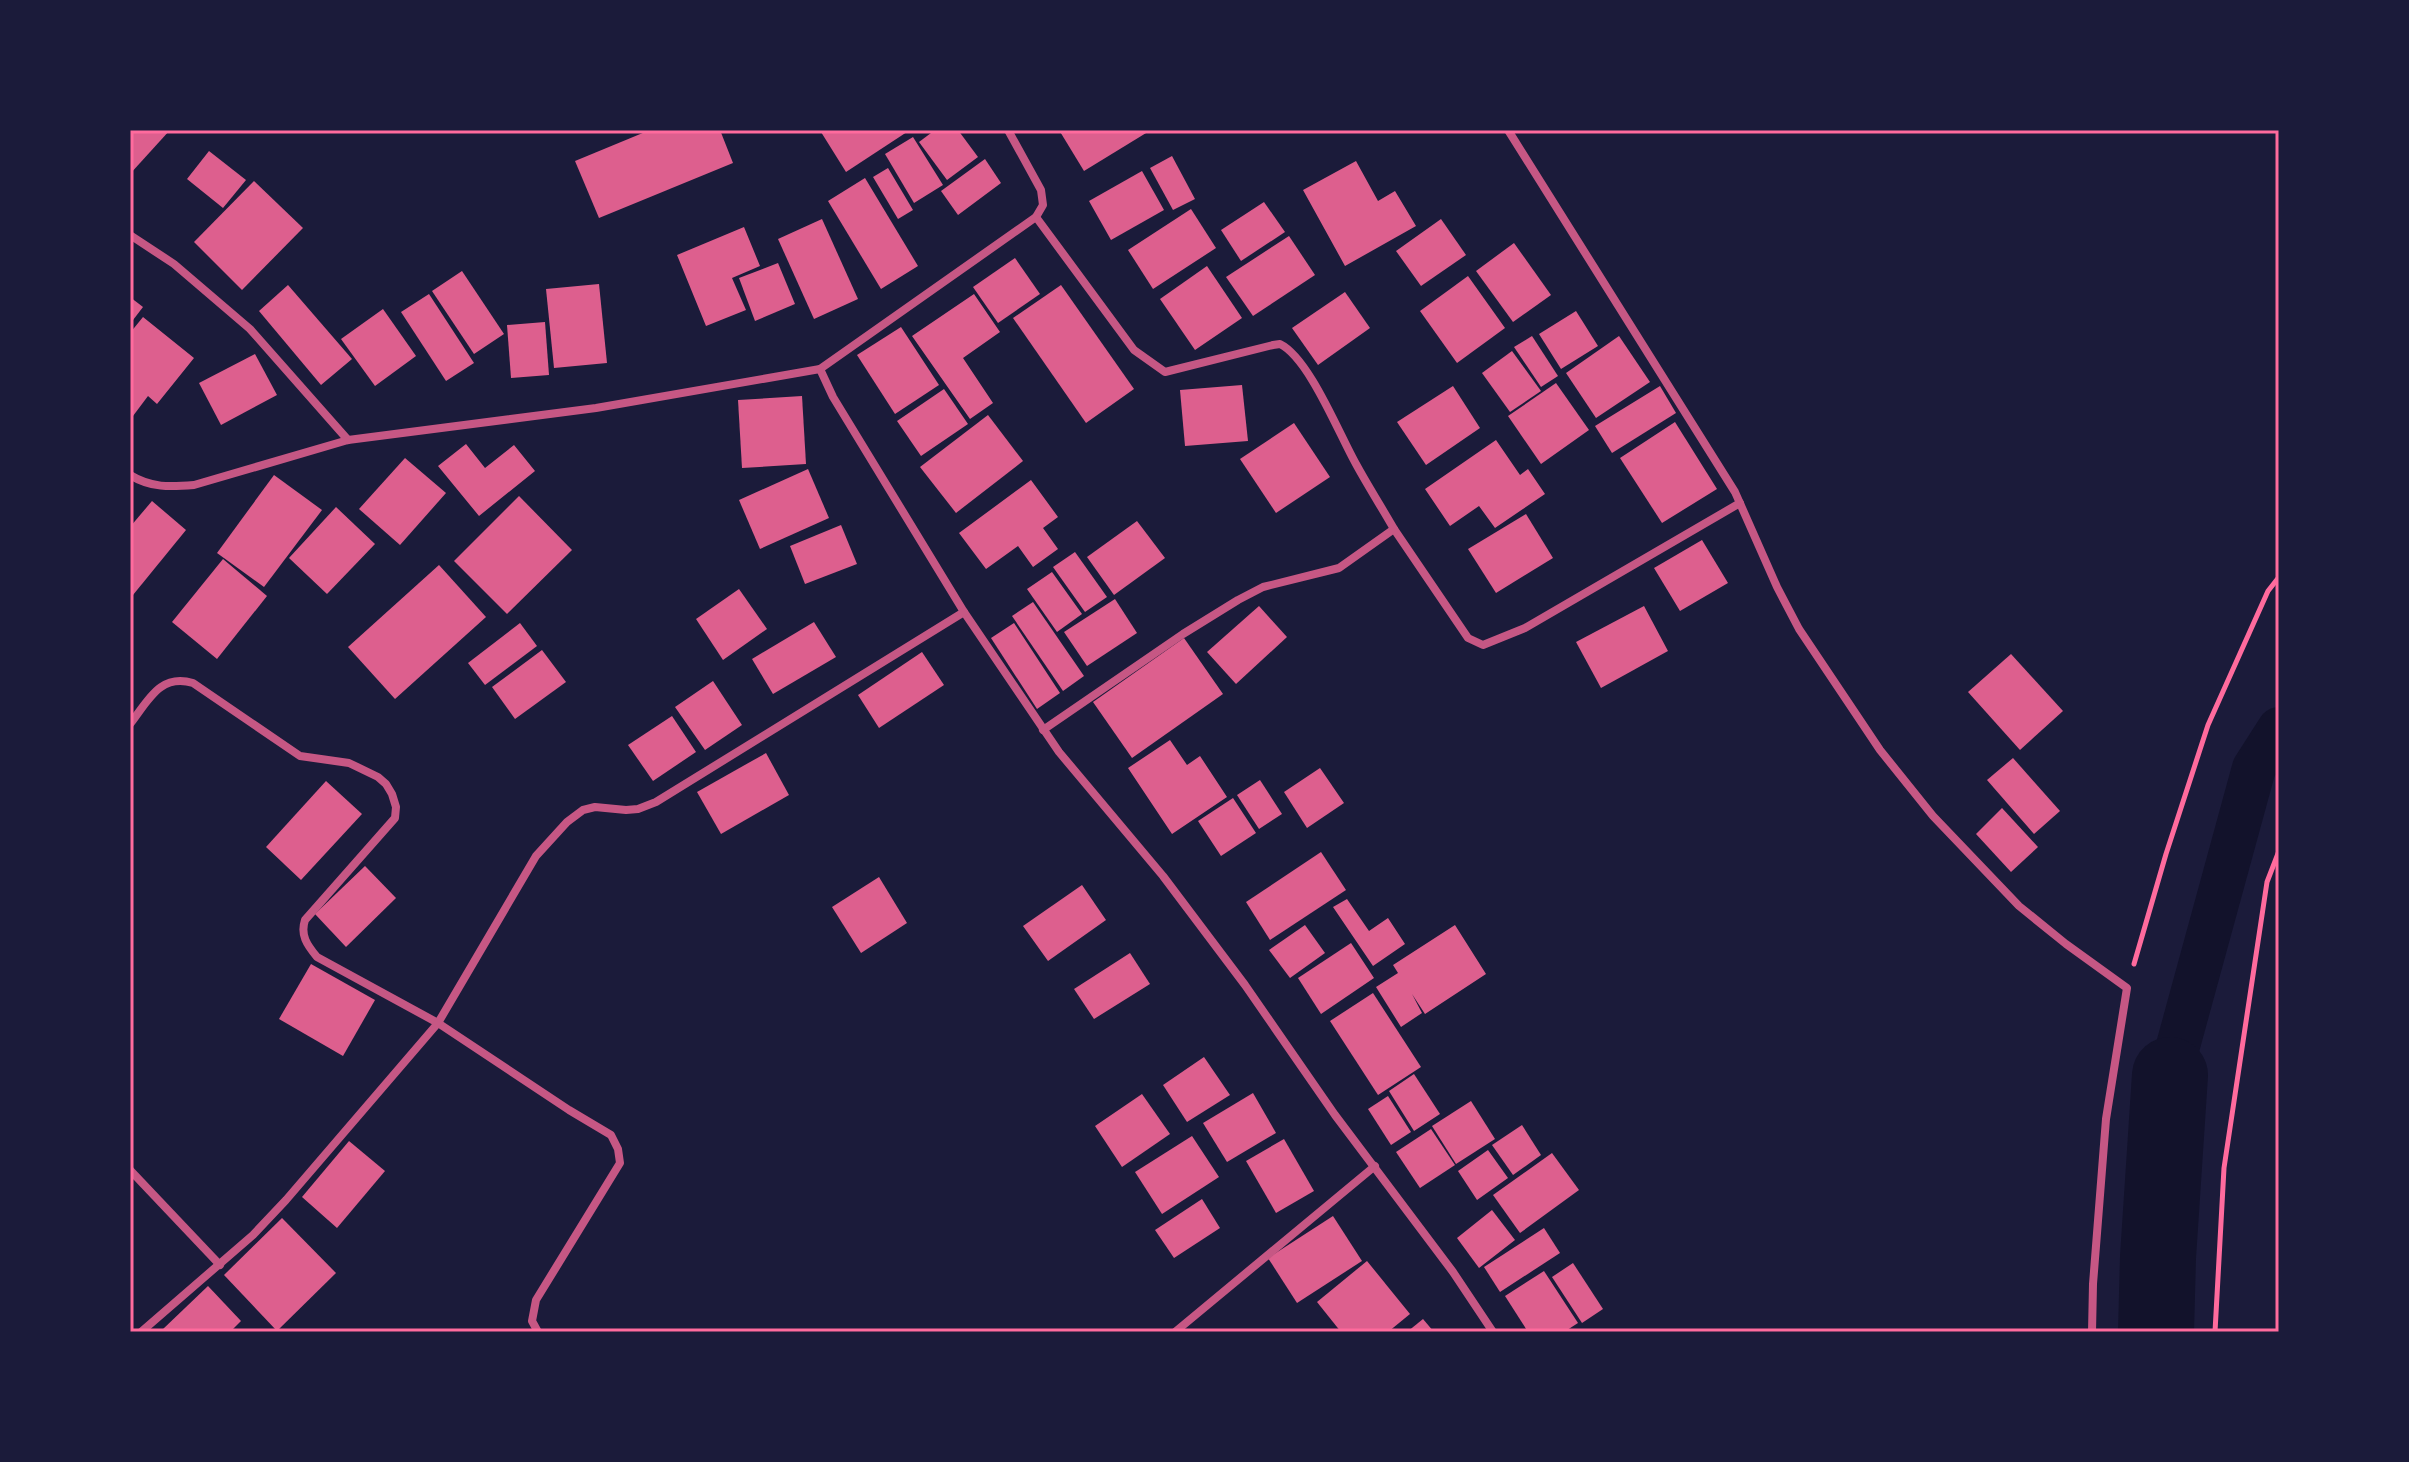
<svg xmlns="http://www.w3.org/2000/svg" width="2409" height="1462" viewBox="0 0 2409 1462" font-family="Helvetica,sans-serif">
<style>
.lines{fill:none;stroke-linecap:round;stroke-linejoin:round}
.canal{stroke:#12122b;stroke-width:44}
.river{stroke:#12122b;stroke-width:76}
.building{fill:#dd5f8e}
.path{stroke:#ff6b9d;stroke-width:5}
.minor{stroke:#c65784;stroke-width:8}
.neatline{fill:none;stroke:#ff6b9d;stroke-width:3}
</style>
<rect width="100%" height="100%" fill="#1b1b3a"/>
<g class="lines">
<polyline class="canal" points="2170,1075 2254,768 2279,729"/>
<polyline class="river" points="2156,1332 2158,1257 2170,1075"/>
</g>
<g class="building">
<polygon points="130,130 170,130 130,174"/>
<polygon points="650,130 720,130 733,163 599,218 575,161"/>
<polygon points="824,130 910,130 846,172 821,132"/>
<polygon points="935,130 958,130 978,157 947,180 919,142"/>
<polygon points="1059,130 1151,130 1084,171"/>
<polygon points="913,137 943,185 914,203 885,154"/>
<polygon points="209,151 246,180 223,208 187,179"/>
<polygon points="1172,156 1195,199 1173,210 1150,168"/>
<polygon points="985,159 1001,183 958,215 941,191"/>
<polygon points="1356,161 1378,201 1395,191 1416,226 1345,266 1303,190"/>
<polygon points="888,168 913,210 898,219 873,177"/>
<polygon points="1142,171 1164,210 1111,240 1089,201"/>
<polygon points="865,178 918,266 881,289 828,201"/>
<polygon points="254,181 303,228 242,290 194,242"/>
<polygon points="1264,202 1285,232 1241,261 1221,230"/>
<polygon points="1191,209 1216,248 1153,289 1128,250"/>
<polygon points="822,219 858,299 814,319 778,239"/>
<polygon points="1441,219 1466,255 1421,286 1396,251"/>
<polygon points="744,227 760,266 732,278 746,310 706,326 677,255"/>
<polygon points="1289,236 1315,275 1253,316 1226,277"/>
<polygon points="1514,243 1551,295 1513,322 1476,271"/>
<polygon points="1015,258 1040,294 998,323 973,287"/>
<polygon points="778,263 795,304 755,321 739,278"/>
<polygon points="1207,266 1242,318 1195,350 1160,299"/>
<polygon points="462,271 504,334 474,354 432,291"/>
<polygon points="1468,276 1505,328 1457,363 1420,311"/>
<polygon points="599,284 607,363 554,368 546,289"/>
<polygon points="288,285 352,359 321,385 259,311"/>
<polygon points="1061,285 1134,389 1086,423 1013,318"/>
<polygon points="1345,292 1370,328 1318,365 1292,328"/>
<polygon points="429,294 474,363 446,381 401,312"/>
<polygon points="974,294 1000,332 963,358 993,403 970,419 912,336"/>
<polygon points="130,297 143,307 130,324"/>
<polygon points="383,309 416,356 375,386 341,339"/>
<polygon points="1576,311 1598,346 1561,369 1539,334"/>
<polygon points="143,317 194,358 157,404 148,396 130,420 130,333"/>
<polygon points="545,322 549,375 511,378 507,325"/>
<polygon points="901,327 939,385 895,414 857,355"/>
<polygon points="1532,336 1558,376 1541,387 1514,347"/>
<polygon points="1619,336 1650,382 1596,418 1566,373"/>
<polygon points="1512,351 1541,391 1510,412 1482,373"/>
<polygon points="255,354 277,395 221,425 199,383"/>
<polygon points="1556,383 1589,430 1541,464 1508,416"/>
<polygon points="1242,385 1248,441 1185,446 1180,390"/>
<polygon points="1453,386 1480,428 1426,465 1397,422"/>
<polygon points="1660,386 1676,413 1612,453 1595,426"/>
<polygon points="944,389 968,424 921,456 897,421"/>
<polygon points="802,396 806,464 742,468 738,400"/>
<polygon points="988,415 1023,461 956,513 920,467"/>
<polygon points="1675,422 1717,489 1662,523 1620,458"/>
<polygon points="1294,423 1330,477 1276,513 1240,459"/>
<polygon points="1496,440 1520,475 1528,469 1545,494 1495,528 1479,506 1450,526 1425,489"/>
<polygon points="466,444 485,468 514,445 535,471 479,516 438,466"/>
<polygon points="405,458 446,493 400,545 359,509"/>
<polygon points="808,469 829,518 760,549 739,500"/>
<polygon points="274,475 322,510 264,587 217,553"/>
<polygon points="1031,480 1058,517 1043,528 1058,549 1033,567 1018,546 986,569 959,533"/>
<polygon points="519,496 572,550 507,614 454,561"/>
<polygon points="152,501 186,530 133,595 130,592 130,527"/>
<polygon points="336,507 375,544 327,594 289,558"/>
<polygon points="1526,514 1553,558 1496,593 1468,549"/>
<polygon points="1137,521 1165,558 1114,595 1087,557"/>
<polygon points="841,525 857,564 805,584 790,546"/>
<polygon points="1702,540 1728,583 1680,611 1654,568"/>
<polygon points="1075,552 1107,597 1085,612 1053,567"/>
<polygon points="223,559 267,596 217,659 172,622"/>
<polygon points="439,565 486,617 395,699 348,647"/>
<polygon points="1052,572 1082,614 1057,632 1027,589"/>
<polygon points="739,589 767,629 723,660 696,619"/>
<polygon points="1115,599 1137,633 1087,666 1064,632"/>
<polygon points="1033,602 1084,676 1063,691 1012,616"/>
<polygon points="1259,606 1287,637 1236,684 1207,652"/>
<polygon points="1644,606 1668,651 1601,688 1576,642"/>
<polygon points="814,622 836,657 773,694 752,659"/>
<polygon points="520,623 537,646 485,685 468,663"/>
<polygon points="1014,623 1060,693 1037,709 991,638"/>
<polygon points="1184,638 1223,694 1132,758 1093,702"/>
<polygon points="542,650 566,682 515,719 492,687"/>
<polygon points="922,652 944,685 879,728 858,695"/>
<polygon points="2011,654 2063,711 2020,750 1968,692"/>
<polygon points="713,681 742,725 705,750 675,707"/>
<polygon points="672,716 696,752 653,781 628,745"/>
<polygon points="1170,740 1187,765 1200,756 1227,797 1172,834 1128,768"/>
<polygon points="766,753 789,795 721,834 697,792"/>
<polygon points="2013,758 2060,811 2034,834 1987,780"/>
<polygon points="1320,768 1344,803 1307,828 1284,792"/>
<polygon points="1260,780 1282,814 1259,829 1237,795"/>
<polygon points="326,781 362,814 301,880 266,847"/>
<polygon points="1233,798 1256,833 1221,856 1198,821"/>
<polygon points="2002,808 2038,847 2011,872 1976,834"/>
<polygon points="1321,852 1346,890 1270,940 1246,902"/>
<polygon points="365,866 396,898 346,947 315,914"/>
<polygon points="879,877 907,923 861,953 832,907"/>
<polygon points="1082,885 1106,920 1048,961 1023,926"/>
<polygon points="1347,899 1369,931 1388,918 1405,944 1373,966 1333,907"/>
<polygon points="1305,925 1325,953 1290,978 1269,950"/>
<polygon points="1455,925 1486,974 1425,1014 1412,994 1422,1013 1401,1027 1376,987 1398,973 1393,965"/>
<polygon points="1351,943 1374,978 1321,1014 1298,978"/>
<polygon points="1130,953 1150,984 1094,1019 1074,989"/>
<polygon points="311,964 375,1000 343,1056 279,1019"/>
<polygon points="1373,993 1421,1067 1378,1095 1330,1021"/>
<polygon points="1204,1057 1230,1095 1187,1122 1163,1085"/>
<polygon points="1414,1074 1440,1114 1414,1131 1389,1091"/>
<polygon points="1253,1093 1276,1133 1227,1162 1203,1123"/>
<polygon points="1142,1094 1170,1134 1122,1167 1095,1126"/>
<polygon points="1388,1096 1411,1132 1391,1145 1368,1109"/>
<polygon points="1471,1101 1495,1139 1456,1164 1432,1126"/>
<polygon points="1522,1125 1541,1155 1513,1175 1492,1145"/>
<polygon points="1431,1129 1455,1165 1420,1188 1396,1152"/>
<polygon points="1192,1136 1219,1177 1162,1214 1135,1172"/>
<polygon points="1284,1139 1314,1191 1276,1213 1246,1161"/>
<polygon points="349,1141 385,1171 337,1228 302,1197"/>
<polygon points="1488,1150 1508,1178 1477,1200 1458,1171"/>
<polygon points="1552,1153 1579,1190 1520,1233 1493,1195"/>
<polygon points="1202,1199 1220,1228 1174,1258 1155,1230"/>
<polygon points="1492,1210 1515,1240 1479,1268 1457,1238"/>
<polygon points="1333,1216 1362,1261 1297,1303 1268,1258"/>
<polygon points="282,1218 336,1273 277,1331 224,1275"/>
<polygon points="1544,1228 1560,1253 1500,1292 1484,1267"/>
<polygon points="1367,1261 1410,1314 1388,1332 1341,1332 1317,1302"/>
<polygon points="1573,1263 1603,1309 1582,1323 1552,1277"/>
<polygon points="1544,1271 1578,1323 1564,1332 1528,1332 1505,1296"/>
<polygon points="208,1286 241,1321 230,1332 164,1332 162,1330"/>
<polygon points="1423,1319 1434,1332 1407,1332"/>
</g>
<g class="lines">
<g class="path">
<polyline points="2134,964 2166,854 2208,725 2268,591 2279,577"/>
<polyline points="2215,1332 2224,1168 2267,882 2279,851"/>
</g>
<g class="minor">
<polyline points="1008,130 1041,190 1043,205 1036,217 820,369 833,397 964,612 1059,752 1163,876 1245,985 1335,1115 1453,1272 1493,1332"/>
<polyline points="1508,130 1735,492 1777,587 1799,629 1880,750 1933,816 2019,906 2066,944 2127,988 2106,1119 2093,1284 2092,1332"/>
<path d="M1036,217L1134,350L1165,372L1273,345L1280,344C1309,358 1339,434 1356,464C1368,486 1382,508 1394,529"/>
<polyline points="130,235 174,264 250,329 348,440"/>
<path d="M130,475C151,488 170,487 194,485L348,440L596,408L820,369"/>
<path d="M130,724C148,701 160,673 193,683L300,756L349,763L378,777L386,784L392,794L396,807L395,818L305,920C300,935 307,945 317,957L438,1023L569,1110L611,1135L618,1149L620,1163L536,1300L532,1321L538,1332"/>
<polyline points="1043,730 1183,634 1238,600 1263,587 1339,568 1394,529 1468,638 1483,645 1525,628 1740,503"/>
<polyline points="130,1170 220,1265"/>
<polyline points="141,1332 253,1235 286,1200 438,1023 536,856 567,822 583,810 595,807 626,810 638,809 656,802 964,612"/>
<polyline points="1175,1332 1375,1166"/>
</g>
</g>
<rect width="2409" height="1462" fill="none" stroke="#1b1b3a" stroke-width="264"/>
<rect x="132" y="132" width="2145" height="1198" class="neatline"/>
</svg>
